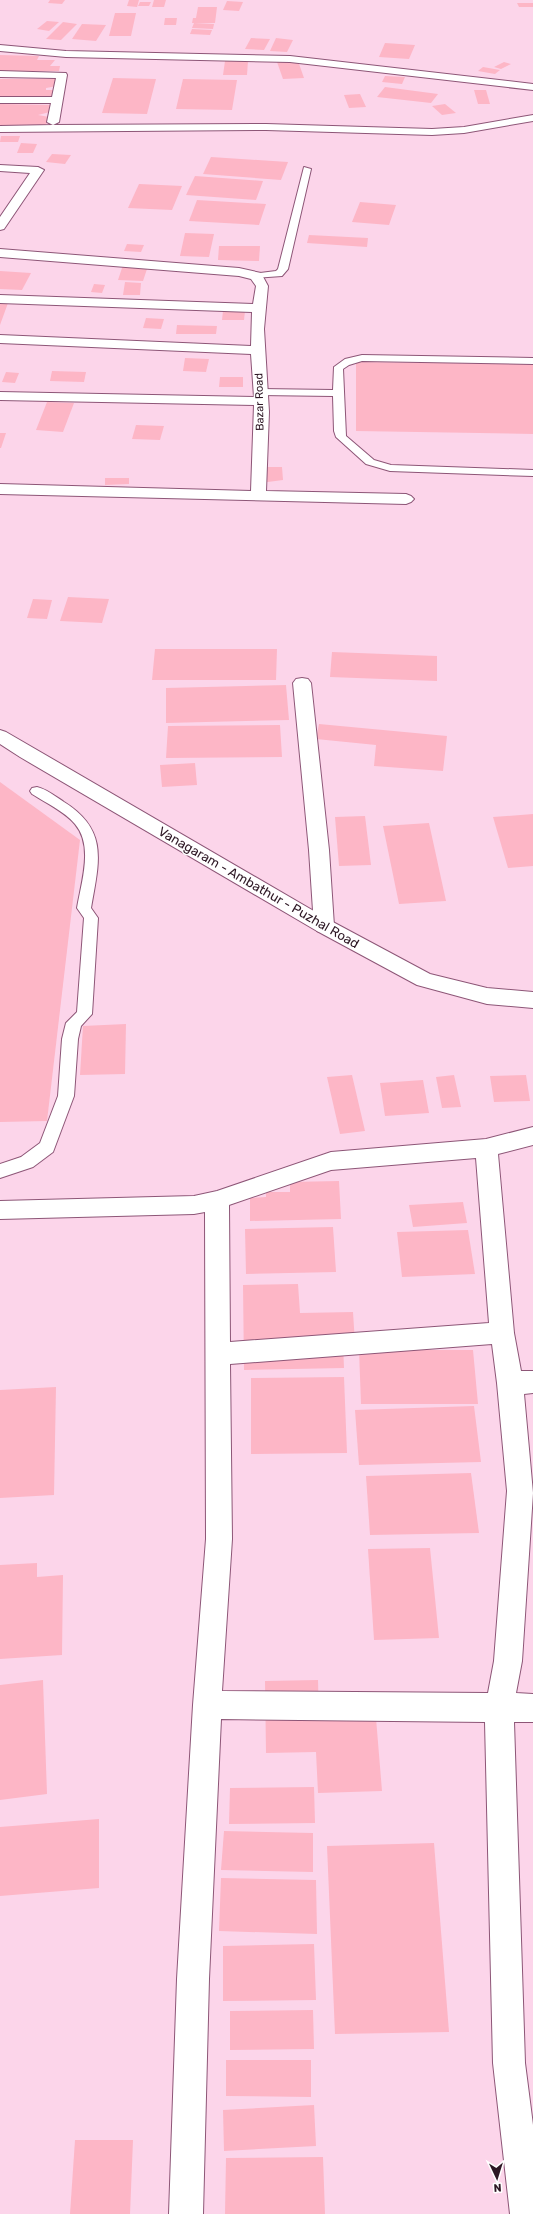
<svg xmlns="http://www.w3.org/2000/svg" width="533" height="2214" viewBox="0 0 533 2214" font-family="Rubik,sans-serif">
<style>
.building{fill:#fdb6c6}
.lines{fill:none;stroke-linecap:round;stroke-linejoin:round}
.service-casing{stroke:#8d5677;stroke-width:2}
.minor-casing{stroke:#8d5677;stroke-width:2}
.primary-casing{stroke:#8d5677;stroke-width:2}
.service{fill:#fff;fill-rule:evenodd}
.minor{fill:#fff;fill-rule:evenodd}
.primary{fill:#fff;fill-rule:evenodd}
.labels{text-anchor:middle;stroke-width:3;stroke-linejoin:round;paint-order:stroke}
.far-street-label{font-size:11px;fill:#2d1724;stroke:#fff}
.street-label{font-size:13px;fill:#2d1724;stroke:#fff}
</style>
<rect width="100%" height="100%" fill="#fcd5ea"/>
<g class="building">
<polygon points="50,0 65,0 62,4 48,3"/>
<polygon points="129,0 139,0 137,7 127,6"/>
<polygon points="154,0 166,0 164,7 152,7"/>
<polygon points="227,1 243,2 239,11 223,10"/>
<polygon points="140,2 151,2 149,6 138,6"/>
<polygon points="517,3 533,3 533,7 519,7"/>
<polygon points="198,7 217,7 215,23 192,23 193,18 196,18"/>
<polygon points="115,13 136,13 131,36 109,36"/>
<polygon points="165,18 177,18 176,25 164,25"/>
<polygon points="47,21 59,22 49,31 37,29"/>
<polygon points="63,22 77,24 61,40 46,39"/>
<polygon points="194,23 214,24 213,29 192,28"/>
<polygon points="82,24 106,25 96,41 72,39"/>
<polygon points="192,29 212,30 210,35 190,34"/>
<polygon points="251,38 270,39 264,50 245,49"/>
<polygon points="276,38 293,40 287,52 270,51"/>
<polygon points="385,43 415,45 409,59 379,57"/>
<polygon points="0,55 39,56 37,60 55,60 50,66 60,66 59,71 0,71"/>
<polygon points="225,61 248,61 247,75 223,75"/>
<polygon points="298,61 304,78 283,79 277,62"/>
<polygon points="504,62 511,64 501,69 494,67"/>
<polygon points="483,67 500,70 495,74 478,71"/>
<polygon points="385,76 405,77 402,84 382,82"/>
<polygon points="113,78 156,79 147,114 102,113"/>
<polygon points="0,79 59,79 57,86 46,88 46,90 53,90 53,92 56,92 54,98 0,97"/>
<polygon points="183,79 237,80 232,110 176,109"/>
<polygon points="385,87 438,94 431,103 377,97"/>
<polygon points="474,90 486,90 490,104 478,104"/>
<polygon points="360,94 366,107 349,108 344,95"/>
<polygon points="0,104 52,105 50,112 38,115 49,117 46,125 0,125"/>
<polygon points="445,104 456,113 442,115 432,106"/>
<polygon points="1,136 20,136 18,142 0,142"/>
<polygon points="21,143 37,144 33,153 17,153"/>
<polygon points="52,154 71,155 65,164 46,162"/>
<polygon points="211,157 288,162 281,180 203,174"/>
<polygon points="195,176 263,181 256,200 186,195"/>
<polygon points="139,184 182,186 172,210 128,208"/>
<polygon points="197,200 266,204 259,225 189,221"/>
<polygon points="360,202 396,205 389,225 352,222"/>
<polygon points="185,233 214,234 209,257 180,256"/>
<polygon points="309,235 368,238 367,247 307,243"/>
<polygon points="127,244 144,245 141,252 124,251"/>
<polygon points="219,246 260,246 259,261 218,260"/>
<polygon points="123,265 148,266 143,281 118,280"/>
<polygon points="0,271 31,273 22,290 0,289"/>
<polygon points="125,282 141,283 140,295 123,295"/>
<polygon points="94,284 105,285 102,293 91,292"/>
<polygon points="0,303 8,303 0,325"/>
<polygon points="223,311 245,311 244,320 222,320"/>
<polygon points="146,318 164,319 161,329 143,328"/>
<polygon points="177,325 217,326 216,334 176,334"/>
<polygon points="185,358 209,359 206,372 183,371"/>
<polygon points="356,362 533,364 533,434 356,431"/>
<polygon points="52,371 86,372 84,382 50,381"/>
<polygon points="6,372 19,373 15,383 2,382"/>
<polygon points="220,377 243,377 243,387 219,387"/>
<polygon points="47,402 74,403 63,432 36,430"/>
<polygon points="136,425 164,426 160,440 132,439"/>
<polygon points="0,433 6,433 1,448 0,448"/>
<polygon points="259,467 282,467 283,480 260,483"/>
<polygon points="105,478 129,478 129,484 105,485"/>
<polygon points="68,597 109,599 102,623 60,621"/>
<polygon points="33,599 52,600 47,619 27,618"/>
<polygon points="155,649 277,649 276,680 152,680"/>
<polygon points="332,652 437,656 437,681 330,677"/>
<polygon points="286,685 289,720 166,723 166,688"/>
<polygon points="319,724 447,736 443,771 374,766 376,745 316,739"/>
<polygon points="280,725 282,757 166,758 168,726"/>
<polygon points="195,763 197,785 162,787 160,765"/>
<polygon points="0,782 80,840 47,1121 0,1122"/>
<polygon points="533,814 533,866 508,868 493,817"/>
<polygon points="365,816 371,865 339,866 335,817"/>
<polygon points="429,823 446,901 399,904 383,826"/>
<polygon points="126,1024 125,1074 80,1075 83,1026"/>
<polygon points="352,1075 365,1131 340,1134 327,1077"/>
<polygon points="454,1075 461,1107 442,1108 436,1077"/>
<polygon points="526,1075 530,1101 494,1102 490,1076"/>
<polygon points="423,1080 429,1113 385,1116 380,1083"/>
<polygon points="339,1181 341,1219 250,1221 250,1198 266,1197 266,1192 290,1192 290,1182"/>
<polygon points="463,1202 467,1223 413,1227 409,1205"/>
<polygon points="333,1227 336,1272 246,1274 245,1229"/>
<polygon points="468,1230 475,1274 402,1277 397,1232"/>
<polygon points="298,1284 300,1313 353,1312 355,1343 343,1343 344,1368 244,1370 243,1285"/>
<polygon points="359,1350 473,1350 478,1404 361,1404"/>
<polygon points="344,1377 347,1453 251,1454 251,1378"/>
<polygon points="56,1387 54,1495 0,1498 0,1390"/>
<polygon points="474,1406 481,1462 359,1465 355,1410"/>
<polygon points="471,1473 479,1533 370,1535 366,1476"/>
<polygon points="430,1548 439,1638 374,1640 368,1549"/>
<polygon points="37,1563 37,1577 63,1575 62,1655 0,1659 0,1565"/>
<polygon points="43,1680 47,1794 0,1800 0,1685"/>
<polygon points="318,1680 319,1720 376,1718 382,1791 318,1793 316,1752 266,1753 265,1681"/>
<polygon points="314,1787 315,1823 229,1824 230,1788"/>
<polygon points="99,1819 99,1888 0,1896 0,1827"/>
<polygon points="224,1831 313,1833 313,1872 221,1870"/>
<polygon points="434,1843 449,2032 335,2034 327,1846"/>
<polygon points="221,1878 316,1880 317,1934 219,1931"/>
<polygon points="314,1944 316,2000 223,2001 223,1946"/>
<polygon points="313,2010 314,2049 230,2050 230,2011"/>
<polygon points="226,2060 311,2060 311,2097 226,2096"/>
<polygon points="314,2105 316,2146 224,2151 223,2110"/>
<polygon points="75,2140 133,2140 130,2214 70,2214"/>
<polygon points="323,2157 325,2214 225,2214 226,2158"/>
</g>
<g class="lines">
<g class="service-casing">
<g id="service">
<polygon points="304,167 311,169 288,269 282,276 253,278 253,274 276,271 278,269"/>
<polygon points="362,355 533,358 533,364 362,361 349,365 343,369 346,436 374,460 391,465 533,470 533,476 390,471 366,464 336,437 334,431 333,396 260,395 255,392 260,389 333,390 334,367 345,359"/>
<path d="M37,787C46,789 55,796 64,802C109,830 99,862 91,908L98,918L92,1014L81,1026L78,1039L74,1096L53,1152L33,1167L0,1178V1164L21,1157L40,1143L58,1096L62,1039L66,1023L77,1012L84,918L77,908C81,883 94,846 75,824C64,811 46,803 32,794L30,791L32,788Z"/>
</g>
</g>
<g class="minor-casing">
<g id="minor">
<polygon points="0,45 66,51 290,56 533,84 533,90 290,62 66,57 0,51"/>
<polygon points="0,71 66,73 67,75 59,122 53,125 266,124 432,129 464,127 533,115 533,121 464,133 432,135 266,130 0,132 0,126 53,125 47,122 51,103 0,103 0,97 52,97 56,78 0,77"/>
<polygon points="0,165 38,167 44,170 4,229 0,230 0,217 30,173 0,171"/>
<polygon points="0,249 239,268 261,273 268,286 264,329 269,412 266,491 406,494 411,496 414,499 411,502 406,504 0,494 0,484 251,491 254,405 0,400 0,392 254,397 251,354 0,343 0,335 251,346 252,312 0,303 0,295 253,304 256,286 251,279 239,276 0,257"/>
<polygon points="302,678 308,679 311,683 329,850 334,926 331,931 324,933 317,931 314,926 309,850 293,683 296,679"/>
<path d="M533,1127V1145L498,1154L514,1333L521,1371H533V1393L524,1394L533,1493L522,1661L516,1693L533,1694V1722H514L525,2063L533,2125V2214H510L493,2063L485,1722L221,1719L209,1979L203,2214H169L177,1979L193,1705L206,1539L205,1212L194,1214L0,1219V1201L194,1196L217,1191L331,1152L486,1139ZM476,1158L489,1323L230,1342L229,1205L331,1170ZM492,1344L497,1383L507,1491L494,1661L488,1693L222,1691L232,1539L230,1364Z"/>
</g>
</g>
<g class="primary-casing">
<polygon id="primary" points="0,730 6,732 331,921 430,974 487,988 533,992 533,1008 487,1004 417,985 317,931 20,757 0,744"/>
</g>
<use href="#service" class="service"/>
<use href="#minor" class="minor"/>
<use href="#primary" class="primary"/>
</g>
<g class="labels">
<g class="far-street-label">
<text transform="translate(259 402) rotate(-91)" y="4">Bazar Road</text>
</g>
<g class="street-label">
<text transform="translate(259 887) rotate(30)" y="5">Vanagaram - Ambathur - Puzhal Road</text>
</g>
</g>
<g transform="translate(497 2178) rotate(176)" stroke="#ffffff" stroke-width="3" paint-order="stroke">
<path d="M0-3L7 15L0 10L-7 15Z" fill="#2d1724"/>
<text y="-6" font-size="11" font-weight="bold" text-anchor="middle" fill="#2d1724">N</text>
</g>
</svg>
